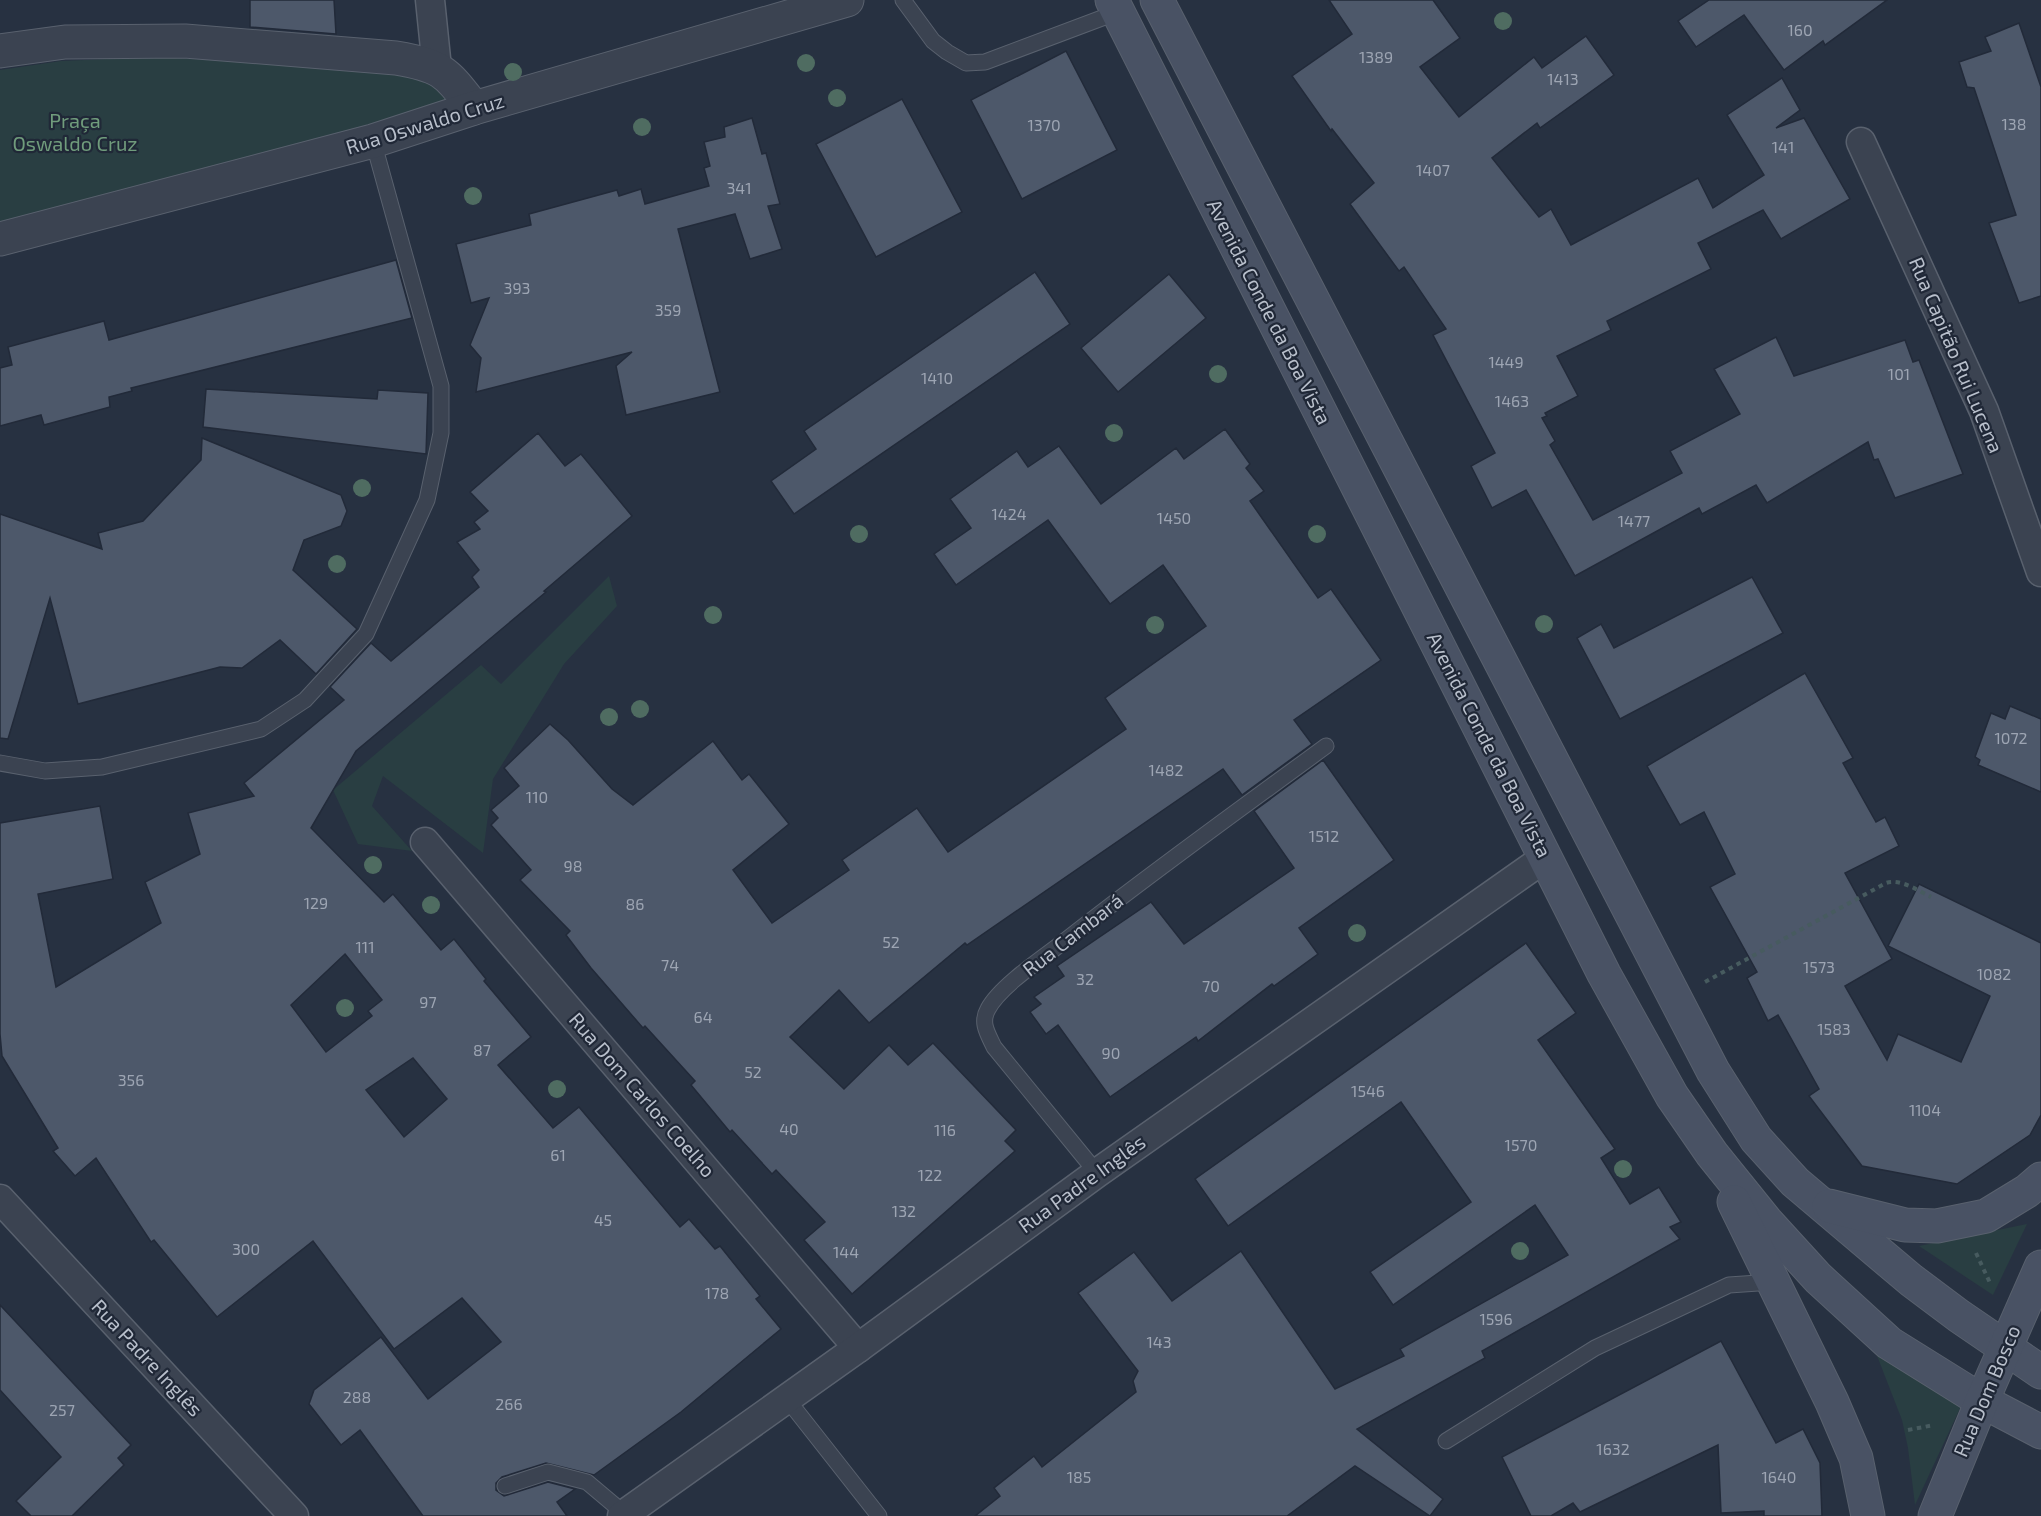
<svg xmlns="http://www.w3.org/2000/svg" width="2041" height="1516" viewBox="0 0 2041 1516" font-family="'Exo 2',sans-serif">
<style>
.green{fill:#293e42}
.building{fill:#4d586a;stroke:#222a39;stroke-width:1.5;fill-rule:evenodd}
.lines{fill:none;stroke-linecap:round;stroke-linejoin:round}
.service-casing{stroke:#59616e;stroke-width:17}
.minor-casing{stroke:#59616e;stroke-width:31}
.tertiary-casing{stroke:#59616e;stroke-width:35}
.secondary-casing{stroke:#59616e;stroke-width:35}
.path{stroke:#475b5f;stroke-width:4;stroke-dasharray:4.5 4.5;stroke-linecap:butt}
.service{stroke:#3b4351;stroke-width:15}
.minor{stroke:#3b4351;stroke-width:28}
.tertiary{stroke:#3b4351;stroke-width:33}
.secondary{stroke:#495264;stroke-width:33}
.tree{fill:#4f6c61}
.labels{text-anchor:middle;stroke-width:4.5;stroke-linejoin:round;paint-order:stroke}
.number-label{font-size:16px;fill:#9da5b3}
.park-label{font-size:20px;fill:#709c7c;stroke:#202837}
.street-label{font-size:20px;fill:#b8bfcb;stroke:#202837}
</style>
<rect width="100%" height="100%" fill="#273141"/>
<g class="green">
<polygon points="152,57 342,66 438,80 449,103 0,227 0,70 61,61"/>
<polygon points="609,576 617,606 564,664 493,779 483,853 383,776 372,806 412,851 358,844 333,790 481,665 501,684"/>
<polygon points="2027,1224 1993,1295 1919,1246"/>
<polygon points="1874,1348 1962,1404 1915,1505 1908,1448 1902,1420"/>
</g>
<g class="building">
<polygon points="250,0 334,0 336,34 250,27"/>
<polygon points="1329,0 1433,0 1460,38 1420,67 1459,117 1534,57 1542,68 1586,36 1614,75 1540,128 1537,123 1492,158 1539,217 1551,209 1571,245 1698,178 1713,208 1764,175 1727,115 1782,78 1800,110 1776,128 1804,118 1850,199 1781,239 1763,210 1698,243 1711,269 1607,321 1611,330 1557,356 1578,396 1545,413 1547,416 1542,418 1555,441 1550,445 1593,520 1682,473 1670,451 1740,414 1714,369 1776,337 1794,376 1905,340 1913,362 1919,360 1963,474 1895,498 1878,459 1874,460 1868,442 1767,503 1756,485 1702,514 1699,508 1575,576 1526,490 1492,508 1471,466 1495,453 1433,335 1446,329 1404,267 1399,271 1350,204 1374,183 1332,129 1331,131 1292,76 1352,34"/>
<polygon points="1709,0 1887,0 1825,45 1823,41 1784,70 1744,15 1696,47 1678,21"/>
<polygon points="2019,23 2041,87 2041,296 2019,303 1989,223 2016,215 1974,88 1967,87 1959,62 1991,51 1985,37"/>
<polygon points="1066,51 1117,150 1022,199 971,100"/>
<polygon points="902,99 962,212 876,257 816,144"/>
<polygon points="752,118 762,154 766,153 780,204 768,206 782,249 750,259 735,214 678,229 720,392 626,415 616,366 632,352 476,392 481,358 470,345 489,298 471,303 456,244 531,225 529,214 617,190 619,196 641,189 645,204 709,186 704,168 710,166 704,142 725,137 724,127"/>
<polygon points="396,260 412,318 131,388 132,391 109,397 110,407 44,425 41,415 0,426 0,368 12,365 8,347 104,321 109,340"/>
<polygon points="1035,272 1070,324 794,514 771,481 816,449 804,431"/>
<polygon points="1169,274 1206,318 1118,392 1081,348"/>
<polygon points="206,389 377,399 378,390 428,393 426,454 203,427"/>
<polygon points="1225,429 1250,464 1246,468 1264,491 1250,501 1318,598 1331,589 1381,660 1294,720 1312,744 1242,795 1223,769 967,945 965,943 869,1023 839,990 790,1037 844,1089 889,1045 908,1065 933,1043 1016,1130 1005,1141 1015,1151 852,1294 804,1240 825,1222 776,1170 772,1174 732,1130 730,1132 691,1085 695,1081 645,1026 643,1028 591,968 566,935 570,931 520,880 531,870 491,825 498,818 491,810 519,786 504,768 550,724 568,740 612,789 633,805 713,741 742,780 749,774 789,824 733,870 772,923 849,870 842,860 917,808 948,852 1126,729 1105,698 1206,626 1163,565 1110,604 1048,520 956,585 934,554 971,528 950,499 1017,451 1028,467 1059,446 1101,504 1176,448 1184,459"/>
<path d="M538,433L565,466L581,454L632,516L544,591L546,592L356,751L311,828L384,902L393,894L441,950L454,939L486,979L484,981L531,1037L498,1065L553,1128L579,1107L680,1227L689,1219L715,1249L720,1246L760,1296L756,1299L781,1329L681,1412L594,1475L546,1463L502,1477L496,1483V1490L504,1496L548,1482L575,1489L557,1502L567,1516H423L360,1430L341,1445L309,1404L314,1390L381,1337L428,1399L501,1342L462,1298L394,1349L313,1241L217,1317L154,1240L151,1242L96,1158L75,1176L53,1151L58,1148L2,1056L0,1034V823L100,806L113,879L38,894L56,987L161,923L145,882L200,854L188,813L254,796L244,783L344,700L330,687L371,643L391,661L479,587L472,577L479,570L457,542L480,529L474,522L488,511L470,492ZM345,954L382,1000L368,1011L372,1016L326,1052L291,1005ZM413,1058L447,1099L404,1137L366,1090Z"/>
<polygon points="202,438 341,495 347,511 341,526 304,540 293,570 357,629 316,674 280,640 242,668 220,667 78,704 50,598 8,739 0,738 0,514 102,549 98,533 143,521 201,460"/>
<polygon points="1752,577 1783,633 1620,719 1577,638 1601,624 1614,648"/>
<polygon points="1805,673 1853,758 1843,763 1876,822 1885,817 1899,846 1845,873 1892,959 1845,986 1887,1060 1898,1034 1961,1062 1990,996 1888,946 1919,884 2041,943 2041,1115 2030,1135 1957,1184 1862,1166 1809,1096 1819,1089 1778,1015 1768,1021 1747,978 1757,972 1710,887 1735,874 1704,812 1680,825 1647,766"/>
<polygon points="2010,706 2041,719 2041,792 1978,765 1980,760 1975,757 1991,713 2005,719"/>
<polygon points="1323,760 1394,860 1299,928 1318,954 1274,986 1272,984 1198,1041 1196,1037 1110,1097 1058,1025 1046,1034 1030,1012 1041,1004 1034,997 1064,976 1057,966 1151,902 1184,944 1294,868 1254,811"/>
<polygon points="1526,943 1576,1013 1538,1040 1615,1149 1601,1158 1630,1204 1659,1187 1681,1222 1670,1227 1680,1239 1482,1351 1485,1358 1357,1429 1443,1499 1430,1516 1355,1466 1287,1516 975,1516 1000,1496 994,1488 1034,1456 1042,1467 1136,1392 1133,1381 1138,1371 1078,1293 1134,1252 1172,1301 1241,1251 1335,1389 1404,1356 1400,1349 1568,1255 1535,1205 1393,1305 1370,1272 1471,1202 1401,1102 1228,1226 1195,1179"/>
<polygon points="0,1305 131,1445 118,1458 124,1465 72,1516 31,1516 16,1501 61,1457 0,1390"/>
<polygon points="1721,1341 1776,1443 1803,1429 1820,1463 1822,1516 1764,1516 1764,1511 1721,1513 1718,1445 1580,1512 1573,1503 1551,1516 1531,1516 1502,1457"/>
</g>
<g class="lines">
<g class="service-casing">
<g id="service">
<polyline points="903,0 933,41 947,52 966,63 985,62 1118,12"/>
<polyline points="0,763 45,771 102,767 261,729 305,700 366,634 427,500 441,433 441,386 373,141"/>
<path d="M1097,1173L994,1047C988,1034 980,1023 988,1009C1000,986 1044,957 1066,940C1151,873 1239,810 1326,746"/>
<polyline points="787,1399 879,1516"/>
<polyline points="1446,1441 1595,1348 1729,1285 1773,1282"/>
<polyline points="505,1486 548,1472 587,1482 625,1514"/>
</g>
</g>
<g class="minor-casing">
<g id="minor">
<polyline points="430,0 437,68"/>
<polyline points="1861,142 1984,411 2041,572"/>
<polyline points="425,842 858,1348"/>
<polyline points="0,1199 294,1516"/>
<polyline points="622,1516 858,1348 1097,1173 1546,857"/>
</g>
</g>
<g class="tertiary-casing">
<g id="tertiary">
<path d="M0,51L65,42L185,41L396,58C443,66 446,72 474,108"/>
<polyline points="0,239 373,141 474,108 847,0"/>
</g>
</g>
<g class="secondary-casing">
<g id="secondary">
<polyline points="1112,0 1604,974 1672,1096 1712,1154 1766,1221 1818,1278 1889,1343 1982,1401 2041,1432"/>
<polyline points="1157,0 1713,1071 1756,1139 1795,1182 1911,1280 1959,1316 2041,1372"/>
<polyline points="1734,1202 1832,1402 1856,1458 1868,1516"/>
<polyline points="1829,1206 1905,1225 1937,1226 1986,1216 2027,1191 2041,1179"/>
<polyline points="1935,1516 1982,1401 2041,1267"/>
</g>
</g>
<g class="path">
<path d="M1705,982L1886,883C1900,878 1919,891 1931,897"/>
<polyline points="1976,1253 1991,1285"/>
<polyline points="1908,1430 1934,1425"/>
</g>
<use href="#service" class="service"/>
<use href="#minor" class="minor"/>
<use href="#tertiary" class="tertiary"/>
<use href="#secondary" class="secondary"/>
</g>
<g class="tree">
<circle cx="1503" cy="21" r="9"/>
<circle cx="806" cy="63" r="9"/>
<circle cx="513" cy="72" r="9"/>
<circle cx="837" cy="98" r="9"/>
<circle cx="642" cy="127" r="9"/>
<circle cx="473" cy="196" r="9"/>
<circle cx="1218" cy="374" r="9"/>
<circle cx="1114" cy="433" r="9"/>
<circle cx="362" cy="488" r="9"/>
<circle cx="859" cy="534" r="9"/>
<circle cx="1317" cy="534" r="9"/>
<circle cx="337" cy="564" r="9"/>
<circle cx="713" cy="615" r="9"/>
<circle cx="1544" cy="624" r="9"/>
<circle cx="1155" cy="625" r="9"/>
<circle cx="640" cy="709" r="9"/>
<circle cx="609" cy="717" r="9"/>
<circle cx="373" cy="865" r="9"/>
<circle cx="431" cy="905" r="9"/>
<circle cx="1357" cy="933" r="9"/>
<circle cx="345" cy="1008" r="9"/>
<circle cx="557" cy="1089" r="9"/>
<circle cx="1623" cy="1169" r="9"/>
<circle cx="1520" cy="1251" r="9"/>
</g>
<g class="labels">
<g class="number-label">
<text x="1800" y="36">160</text>
<text x="1376" y="63">1389</text>
<text x="1563" y="85">1413</text>
<text x="2014" y="130">138</text>
<text x="1044" y="131">1370</text>
<text x="1783" y="153">141</text>
<text x="1433" y="176">1407</text>
<text x="739" y="194">341</text>
<text x="517" y="294">393</text>
<text x="668" y="316">359</text>
<text x="1506" y="368">1449</text>
<text x="1899" y="380">101</text>
<text x="937" y="384">1410</text>
<text x="1512" y="407">1463</text>
<text x="1009" y="520">1424</text>
<text x="1174" y="524">1450</text>
<text x="1634" y="527">1477</text>
<text x="2011" y="744">1072</text>
<text x="1166" y="776">1482</text>
<text x="537" y="803">110</text>
<text x="1324" y="842">1512</text>
<text x="573" y="872">98</text>
<text x="316" y="909">129</text>
<text x="635" y="910">86</text>
<text x="891" y="948">52</text>
<text x="365" y="953">111</text>
<text x="670" y="971">74</text>
<text x="1819" y="973">1573</text>
<text x="1994" y="980">1082</text>
<text x="1085" y="985">32</text>
<text x="1211" y="992">70</text>
<text x="428" y="1008">97</text>
<text x="703" y="1023">64</text>
<text x="1834" y="1035">1583</text>
<text x="482" y="1056">87</text>
<text x="1111" y="1059">90</text>
<text x="753" y="1078">52</text>
<text x="131" y="1086">356</text>
<text x="1368" y="1097">1546</text>
<text x="1925" y="1116">1104</text>
<text x="789" y="1135">40</text>
<text x="945" y="1136">116</text>
<text x="1521" y="1151">1570</text>
<text x="558" y="1161">61</text>
<text x="930" y="1181">122</text>
<text x="904" y="1217">132</text>
<text x="603" y="1226">45</text>
<text x="246" y="1255">300</text>
<text x="846" y="1258">144</text>
<text x="717" y="1299">178</text>
<text x="1496" y="1325">1596</text>
<text x="1159" y="1348">143</text>
<text x="357" y="1403">288</text>
<text x="509" y="1410">266</text>
<text x="62" y="1416">257</text>
<text x="1613" y="1455">1632</text>
<text x="1079" y="1483">185</text>
<text x="1779" y="1483">1640</text>
</g>
<g class="park-label">
<text x="75" y="128">Praça<tspan x="75" dy="23">Oswaldo Cruz</tspan></text>
</g>
<g class="street-label">
<text transform="translate(425 124) rotate(-17)" y="7">Rua Oswaldo Cruz</text>
<text transform="translate(1269 312) rotate(63)" y="7">Avenida Conde da Boa Vista</text>
<text transform="translate(1956 355) rotate(67)" y="7">Rua Capitão Rui Lucena</text>
<text transform="translate(1489 745) rotate(63)" y="7">Avenida Conde da Boa Vista</text>
<text transform="translate(1073 935) rotate(-38)" y="7">Rua Cambará</text>
<text transform="translate(642 1095) rotate(49)" y="7">Rua Dom Carlos Coelho</text>
<text transform="translate(1082 1184) rotate(-36)" y="7">Rua Padre Inglês</text>
<text transform="translate(147 1358) rotate(47)" y="7">Rua Padre Inglês</text>
<text transform="translate(1987 1391) rotate(-67)" y="7">Rua Dom Bosco</text>
</g>
</g>
</svg>
